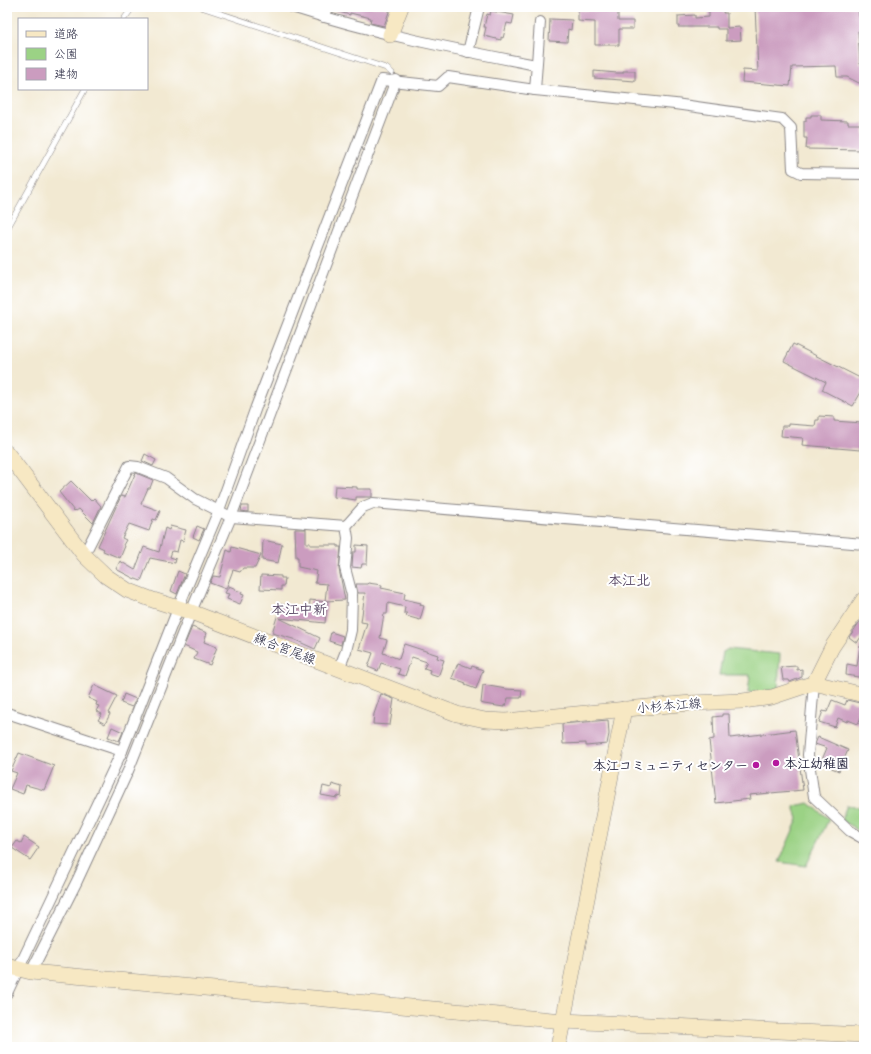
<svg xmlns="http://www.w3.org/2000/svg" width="871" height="1054" viewBox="0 0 871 1054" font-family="'Gochi Hand','Klee One',sans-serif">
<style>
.green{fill:#9bd285;stroke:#5e7a60}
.building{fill:#cb9cbf}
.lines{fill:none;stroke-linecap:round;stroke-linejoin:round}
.lane-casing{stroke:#8a8686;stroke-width:6}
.street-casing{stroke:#8a8686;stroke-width:12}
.secondary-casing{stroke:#8a8686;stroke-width:16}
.lane{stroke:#fff;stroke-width:5}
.street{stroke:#fff;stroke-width:10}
.secondary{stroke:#f7e8c3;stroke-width:15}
.poi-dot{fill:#b5179e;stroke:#fff;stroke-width:1.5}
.labels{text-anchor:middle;stroke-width:4;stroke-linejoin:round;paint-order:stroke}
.street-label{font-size:13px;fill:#22223b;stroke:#fff}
.poi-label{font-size:13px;font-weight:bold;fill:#22223b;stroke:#fff;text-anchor:start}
.neighbourhood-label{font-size:14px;font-weight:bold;fill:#5d4d69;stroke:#fff}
</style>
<rect width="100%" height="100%" fill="#fff"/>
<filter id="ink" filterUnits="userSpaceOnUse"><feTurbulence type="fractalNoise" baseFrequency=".025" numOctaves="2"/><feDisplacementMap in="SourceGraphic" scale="8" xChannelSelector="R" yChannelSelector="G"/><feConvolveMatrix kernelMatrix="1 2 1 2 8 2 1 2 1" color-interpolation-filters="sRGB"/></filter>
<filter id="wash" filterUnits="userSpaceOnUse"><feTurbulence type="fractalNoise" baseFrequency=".012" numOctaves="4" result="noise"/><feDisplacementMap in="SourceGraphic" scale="16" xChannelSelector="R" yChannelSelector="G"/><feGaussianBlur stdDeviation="0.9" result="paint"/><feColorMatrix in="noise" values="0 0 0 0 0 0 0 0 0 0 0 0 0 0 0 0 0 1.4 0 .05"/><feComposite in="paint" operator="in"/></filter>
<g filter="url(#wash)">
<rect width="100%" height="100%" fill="#f2e9d2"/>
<g class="green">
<polygon points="728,649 780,654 778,691 748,693 750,675 719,675 723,652"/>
<polygon points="809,803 829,819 806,866 779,862 798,819 794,806"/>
<polygon points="847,805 864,808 864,834 841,820"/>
</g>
<g id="blocks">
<g class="building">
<polygon points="332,7 383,7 390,9 384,26 370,23 371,18 350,13 350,15 332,10"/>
<polygon points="598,7 618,7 618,21 633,21 633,29 619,29 619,45 595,45 595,22 578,21 578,10 598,11"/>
<polygon points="755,7 858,7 859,17 861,17 861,31 858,31 860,64 864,64 864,83 859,83 847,77 837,77 836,66 792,67 790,86 742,82 743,70 758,71"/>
<polygon points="709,8 724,8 723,13 727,13 727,28 740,27 741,40 726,41 726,29 717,29 717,27 678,27 678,16 695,15 695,18 709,17"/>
<polygon points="491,11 514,15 512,24 507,23 503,38 501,37 501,40 484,36 486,27 484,27 487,14 490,15"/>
<polygon points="550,19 572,20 571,30 568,29 567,42 549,41"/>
<polygon points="594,71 617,73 623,73 623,71 635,71 635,81 594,78"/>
<polygon points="811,115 821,115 821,120 848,121 848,124 864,124 864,150 806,149 807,138 804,138 804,121 806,121 806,117 811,117"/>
<polygon points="793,344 864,380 864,387 853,406 822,390 826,382 784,361"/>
<polygon points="819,416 834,417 834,421 862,423 860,450 802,445 803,438 781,436 782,426 789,426 789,424 815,426 816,420 819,420"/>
<polygon points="145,454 156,460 153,466 142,461"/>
<polygon points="136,473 153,480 150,488 148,488 141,504 160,511 156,520 153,519 149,531 129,524 122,538 126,540 123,545 125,546 120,558 103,551 104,549 98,546 121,496 125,497 135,474"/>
<polygon points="71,481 91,501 94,498 101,506 93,523 79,509 76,511 75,510 74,511 59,492"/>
<polygon points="335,486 357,487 357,489 372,489 372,497 356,497 356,500 334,497"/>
<polygon points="242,506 248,506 248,512 241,511"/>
<polygon points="170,526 186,530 183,541 180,540 177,552 172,551 170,557 176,559 175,563 150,558 141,581 133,578 116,569 120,561 135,570 144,547 159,552 165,528 169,530"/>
<polygon points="197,526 204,529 199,540 193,537"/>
<polygon points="295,529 306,529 306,543 310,543 310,545 338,545 338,547 341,547 339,569 345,600 325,601 327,584 315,583 317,571 298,567 298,557 296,557"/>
<polygon points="263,540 282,544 278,563 262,560"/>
<polygon points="356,545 368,546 367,564 362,564 361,568 352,567 353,552 356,552"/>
<polygon points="232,547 261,555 255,568 243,568 240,572 233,570 226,589 210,583 213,576 220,577 227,550 231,552"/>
<polygon points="178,571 185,574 177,594 171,591"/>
<polygon points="261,575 281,576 281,578 285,578 284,586 281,586 281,590 260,589"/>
<polygon points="368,583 382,585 381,588 405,593 404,599 421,603 420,605 424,606 420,620 406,616 407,613 404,613 405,607 388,603 387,614 384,614 380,638 387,640 383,653 399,659 404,644 438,655 437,658 444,660 438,677 429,674 430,670 424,668 427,662 412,657 405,676 398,674 400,669 381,663 378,671 368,667 373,653 359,649 367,623 361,622 365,593 358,593 356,584 367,584"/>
<polygon points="229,586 236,589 235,590 242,592 241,594 244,595 240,604 227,599 229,594 225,593"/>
<polygon points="310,600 327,602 325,623 279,618 320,638 315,649 293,639 272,633 281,604 309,612"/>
<polygon points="864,616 864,632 857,643 849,637"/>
<polygon points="192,627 207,633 204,642 217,647 210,665 194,659 197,652 184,646"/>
<polygon points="331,632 343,636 341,645 329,641"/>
<polygon points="860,646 864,647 864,678 846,675 847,664 857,666"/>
<polygon points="458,663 471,668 472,666 483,670 476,689 465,685 466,683 452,678"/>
<polygon points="797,666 797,670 802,669 802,677 790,682 789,680 783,680 781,667"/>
<polygon points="94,685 117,696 108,713 110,714 105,724 98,720 102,714 96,711 99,706 96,705 97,702 88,698"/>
<polygon points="483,685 506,689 522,690 521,698 508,698 506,706 504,705 504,707 484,704 481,703"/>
<polygon points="124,694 136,699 132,707 121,703"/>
<polygon points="381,694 394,699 390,725 373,724 374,714"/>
<polygon points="832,700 845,705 847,700 864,704 864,710 858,724 848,720 847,722 838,718 835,727 819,722 823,711 827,712"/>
<polygon points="722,714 729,714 730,738 795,730 803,790 749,795 750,799 716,803 709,740 714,739 713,717 722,716"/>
<polygon points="608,720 609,734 607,744 586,746 586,743 563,744 562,724"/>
<polygon points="112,727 123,732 119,741 108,737"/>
<polygon points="818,737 848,750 839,771 824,765 824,764 821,762 827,748 815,744"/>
<polygon points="19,753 54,766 44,790 26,785 23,794 10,789 17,773 11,771"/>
<polygon points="332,784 342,787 341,797 338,796 337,798 321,795 323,786 331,788"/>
<polygon points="24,837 39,847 30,860 12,848 17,841 21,843"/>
</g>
</g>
</g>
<g filter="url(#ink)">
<use href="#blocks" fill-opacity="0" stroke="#8a8686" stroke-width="1"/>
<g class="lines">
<g class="lane-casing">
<g id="lane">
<polyline points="201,7 386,68 392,73"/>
<polyline points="124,19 133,7"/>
<polyline points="7,229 85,89"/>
</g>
</g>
<g class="street-casing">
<g id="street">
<path d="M292,7C372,33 454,49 536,65"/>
<polyline points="324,17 326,7"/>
<polyline points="468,52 479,7"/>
<polyline points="535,90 540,22"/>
<polyline points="84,555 129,466 138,467 166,478 195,499 231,517 346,526 363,507 373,503 864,544"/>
<polyline points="339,669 346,651 351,630 352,595 345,568 348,538 346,526"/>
<polyline points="814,683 808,755 814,797 850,831 864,839"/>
<polyline points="7,713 122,751"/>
<polyline points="31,972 77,881 128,771 191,612 231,517 396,80"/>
<polyline points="7,993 122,751 181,601 219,510 256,407 382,80 438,86 448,77 535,90 675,104 782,119 791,128 793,169 801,173 864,174"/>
</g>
</g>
<g class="secondary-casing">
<g id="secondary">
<polyline points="390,35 401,7"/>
<polyline points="7,453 84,555 106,576 127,590 153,600 191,612 457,714 485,720 506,721 637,708 691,703 743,701 772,697 814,683 832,647 864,599"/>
<polyline points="814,683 864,695"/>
<polyline points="7,966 31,972 563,1021 864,1035"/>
<polyline points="558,1047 624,709"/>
</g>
</g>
<use href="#lane" class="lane"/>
<use href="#street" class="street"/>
<use href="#secondary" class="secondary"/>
</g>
</g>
<g class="poi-dot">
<circle cx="776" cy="763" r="4"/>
<circle cx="756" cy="765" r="4"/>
</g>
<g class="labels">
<g class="street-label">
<text transform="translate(285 648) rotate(21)" y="5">練合宮尾線</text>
<text transform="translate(669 705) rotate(-5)" y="5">小杉本江線</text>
</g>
<g class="poi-label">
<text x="784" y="768">本江幼稚園</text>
<text x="748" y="770" text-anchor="end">本江コミュニティセンター</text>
</g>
<g class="neighbourhood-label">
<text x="629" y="585">本江北</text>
<text x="299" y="614">本江中新</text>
</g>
</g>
<rect width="871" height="1054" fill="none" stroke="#fff" stroke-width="24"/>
<rect x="18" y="18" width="130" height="72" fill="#ffffff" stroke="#a7a7b1"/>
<rect x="26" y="31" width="20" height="6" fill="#f7e8c3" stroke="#a7a7b1"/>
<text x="54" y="38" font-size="12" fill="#22223b">道路</text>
<rect x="26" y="48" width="20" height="12" fill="#9bd285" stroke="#a7a7b1"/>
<text x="54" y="58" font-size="12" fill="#22223b">公園</text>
<rect x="26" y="68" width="20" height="12" fill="#cb9cbf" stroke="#a7a7b1"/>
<text x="54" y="78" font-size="12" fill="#22223b">建物</text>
</svg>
